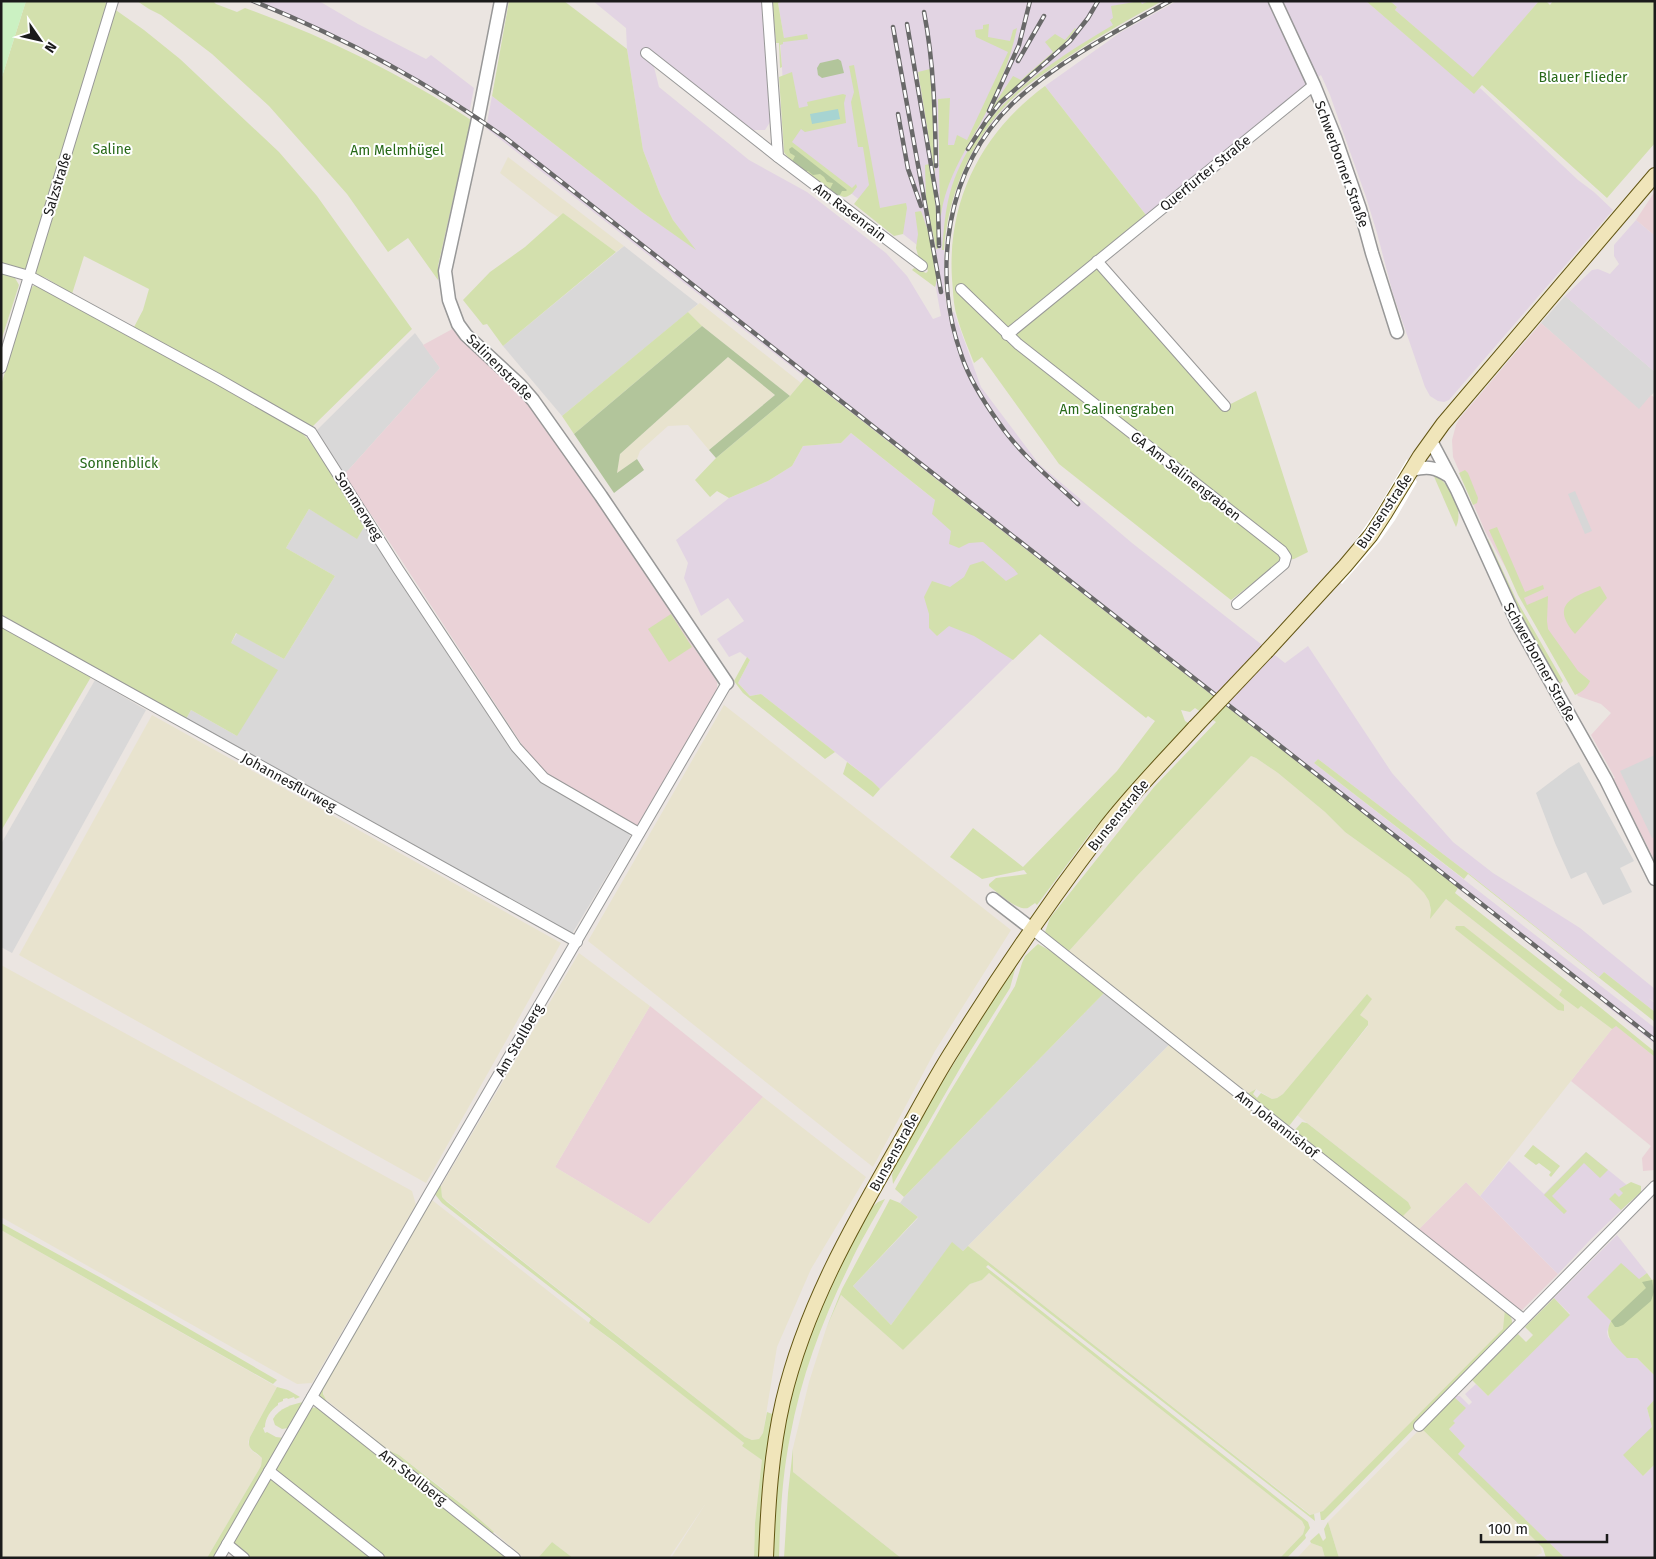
<svg xmlns="http://www.w3.org/2000/svg" width="1656" height="1559" viewBox="0 0 1656 1559" font-family="'Fira Sans',sans-serif">
<style>
.residential{fill:#d9d8d8}
.commercial{fill:#ead2d7}
.industrial{fill:#e2d4e3}
.farmland{fill:#e8e3ce}
.grass{fill:#d3e0ad}
.forest{fill:#b2c59b}
.park{fill:#cbf1c2}
.parking{fill:#d7d7d7}
.water{fill:#a7d4d2}
.pier{fill:#fff}
.lines{fill:none;stroke-linecap:round;stroke-linejoin:round}
.minor-casing{stroke:#989898;stroke-width:12}
.tertiary-casing{stroke:#989898;stroke-width:15}
.secondary-casing{stroke:#625512;stroke-width:16}
.minor{stroke:#fff;stroke-width:10}
.tertiary{stroke:#fff;stroke-width:12}
.secondary{stroke:#f0e5ba;stroke-width:14}
.rail-casing{stroke:#696969;stroke-width:4.5}
.rail{stroke:#fff;stroke-width:2.5;stroke-dasharray:8;stroke-linecap:butt}
.secondary-bridge-casing{stroke:#625512;stroke-width:16;stroke-linecap:butt}
.secondary-bridge{stroke:#f0e5ba;stroke-width:14}
.labels{text-anchor:middle;stroke-width:4;stroke-linejoin:round;paint-order:stroke}
.park-label{font-size:14px;fill:#276918;stroke:#fff}
.street-label{font-size:14px;fill:#1b1b1b;stroke:#fff}
</style>
<rect width="100%" height="100%" fill="#ebe5e1"/>
<g class="residential">
<polygon points="624,246 698,304 562,416 503,346"/>
<polygon points="1565,296 1655,372 1655,391 1639,410 1541,323"/>
<polygon points="415,333 440,368 343,476 315,432"/>
<polygon points="309,509 357,538 364,527 508,741 629,832 630,837 572,934 186,719 191,710 237,736 231,643 237,633 284,659 335,576 286,548"/>
<polygon points="95,680 146,710 12,953 1,947 1,844"/>
<polygon points="1106,991 1171,1043 963,1251 952,1243 891,1325 853,1286 917,1219 918,1217 900,1203 904,1197"/>
</g>
<g class="commercial">
<polygon points="1655,191 1655,236 1636,220"/>
<polygon points="1541,323 1639,409 1651,395 1655,398 1655,861 1613,779 1615,778 1591,735 1611,713 1601,704 1578,696 1485,531 1453,457 1452,440 1456,425 1460,418"/>
<polygon points="456,327 504,374 561,445 642,570 717,682 717,690 638,826 546,775 534,763 375,520 343,476 440,368 423,345"/>
<polygon points="650,1006 763,1097 649,1224 555,1167"/>
<polygon points="1615,1025 1655,1057 1655,1170 1643,1171 1642,1158 1651,1146 1571,1081"/>
<polygon points="1466,1182 1558,1274 1521,1311 1517,1310 1417,1231"/>
</g>
<g class="industrial">
<polygon points="246,1 319,1 358,24 426,59 431,55 474,88 469,114 421,84 331,36 276,12"/>
<polygon points="593,1 763,1 772,119 765,130 752,130 650,51 659,87 749,160 807,192 886,253 907,276 933,319 941,316 929,250 917,245 787,143 780,39 784,38 778,3 785,1 1162,1 1114,28 1074,52 1028,85 1011,100 989,127 964,168 954,195 947,221 944,250 944,289 948,314 954,312 981,387 1039,464 1132,543 1285,663 1308,646 1392,773 1453,842 1493,873 1580,928 1655,989 1655,1002 1648,998 1655,1003 1655,1012 1604,972 1599,977 1468,873 1318,759 1314,763 1655,1028 1655,1044 1604,1004 1605,1003 486,128 492,96 642,212 694,248 673,220 660,194 643,150 627,49 626,28"/>
<polygon points="1177,1 1366,1 1474,93 1480,88 1578,180 1594,192 1613,210 1449,400 1444,402 1438,401 1430,396 1425,387 1393,294 1377,233 1366,197 1330,95 1321,75 1146,215 1045,86 1121,32"/>
<polygon points="1390,1 1539,1 1473,78 1395,10 1397,7"/>
<polygon points="1636,220 1655,236 1655,372 1565,296 1592,270 1598,269 1610,274 1619,264 1614,256 1614,245"/>
<polygon points="851,433 1030,576 1039,634 880,789 873,782 761,694 750,696 738,683 750,660 740,652 729,657 717,639 744,621 728,598 701,616 684,578 688,563 676,540 729,498 768,481 792,466 803,446 841,443"/>
<polygon points="1586,1152 1638,1194 1591,1239 1558,1274 1480,1196 1509,1161 1544,1194"/>
<polygon points="1617,1235 1647,1273 1639,1279 1611,1321 1607,1332 1608,1337 1626,1357 1637,1358 1655,1376 1655,1399 1647,1408 1652,1427 1643,1476 1655,1464 1655,1558 1565,1558 1457,1454 1465,1446 1449,1429 1454,1424 1452,1421 1453,1396 1460,1396 1469,1405 1472,1402 1465,1394 1476,1384 1488,1396 1570,1314 1554,1298"/>
</g>
<g class="farmland">
<polygon points="508,157 624,246 616,252 563,213 558,217 550,212 500,173"/>
<polygon points="700,303 801,383 790,396 702,326 688,312"/>
<polygon points="728,357 775,395 709,450 688,425 668,426 640,451 637,459 616,474 620,454"/>
<polygon points="724,705 1011,930 935,1051 873,1167 588,941"/>
<polygon points="152,715 561,943 426,1183 19,955"/>
<polygon points="1251,756 1256,758 1278,773 1325,812 1345,832 1409,878 1424,893 1429,901 1431,910 1431,917 1446,899 1562,990 1559,995 1578,1009 1581,1006 1612,1029 1480,1196 1466,1182 1417,1231 1399,1216 1408,1202 1297,1115 1368,1026 1359,1015 1367,994 1283,1094 1277,1098 1272,1099 1256,1089 1247,1094 1069,951 1136,877"/>
<polygon points="579,953 650,1006 555,1167 649,1224 763,1097 866,1177 811,1269 777,1347 763,1433 759,1439 752,1440 745,1437 442,1197 441,1186"/>
<polygon points="1,965 412,1191 416,1205 312,1383 297,1384 1,1217"/>
<polygon points="1171,1043 1505,1309 1504,1329 1323,1511 1311,1515 968,1246"/>
<polygon points="432,1200 589,1323 680,1392 744,1443 742,1446 763,1460 755,1523 754,1558 671,1558 706,1503 669,1558 573,1558 552,1542 538,1558 524,1558 446,1491 399,1455 390,1451 324,1398 323,1390"/>
<polygon points="1,1230 277,1387 250,1437 248,1442 251,1450 262,1458 261,1466 207,1558 1,1558"/>
<polygon points="989,1273 1302,1521 1305,1527 1303,1534 1280,1558 901,1558 793,1472 793,1448 809,1382 826,1329 841,1295 903,1350 970,1284 982,1280"/>
<polygon points="1421,1428 1540,1545 1542,1553 1532,1558 1339,1558 1328,1522"/>
<polygon points="1311,1543 1322,1547 1325,1558 1297,1558"/>
</g>
<g class="grass">
<polygon points="26,1 103,1 144,30 180,59 279,152 317,196 412,329 312,427 133,329 143,310 149,289 84,256 72,294 46,278 1,264 1,80"/>
<path d="M137,1H213L216,4L237,12L245,8C325,37 400,73 471,120L438,266V280L408,238L388,252L347,194L269,106L212,54L161,15L149,9Z"/>
<polygon points="509,1 564,1 627,49 643,150 660,194 673,220 696,250 642,212 492,96"/>
<polygon points="772,1 785,1 778,3 784,38 807,34 808,39 783,42 783,44 780,45 782,67 780,68 779,43 776,43"/>
<path d="M1140,1L1142,4L1149,1H1162C1124,22 1087,43 1052,68C1037,78 1023,88 1010,101C971,141 948,194 944,250H942C944,229 945,207 952,186C978,108 1047,64 1113,25L1110,20L1113,18L1111,6Z"/>
<polygon points="1366,1 1390,1 1397,7 1395,10 1473,77 1539,1 1546,1 1550,5 1553,1 1655,1 1655,143 1607,198 1482,85 1474,94"/>
<path d="M989,24L988,37L1010,41L1013,30L1017,28C1010,62 996,94 980,124C963,154 946,181 941,215L940,216L938,99L950,98L948,145H954L957,135L967,140L1008,52L976,37L975,30L983,29V25Z"/>
<path d="M1075,28L1076,29C1054,61 1018,80 993,109L992,108L1013,76L1021,80L1053,52L1045,42L1055,34L1065,40Z"/>
<polygon points="854,65 880,208 906,203 907,208 903,234 894,236 854,204 869,185 863,147 858,147 851,102 854,92 849,66"/>
<polygon points="930,69 934,123 935,176 918,72"/>
<path d="M792,72L799,108L808,106L807,102L843,94L846,95L844,103L846,123L805,132L801,129L792,142L852,188L856,184L857,187C854,191 851,196 845,197C836,197 788,161 784,152L779,77Z"/>
<path d="M1045,86L1146,215L1091,260L1223,408L1256,391L1308,552L1294,559L1283,560L1231,600L1059,464L982,357L974,363C967,345 959,327 955,309C953,299 953,289 952,279C947,200 982,132 1045,86Z"/>
<polygon points="929,164 935,196 938,249 936,249 926,201 925,165"/>
<path d="M921,211C928,231 942,267 935,287L912,270L914,268L926,273L928,271L926,266L919,259L916,248L918,234L915,212Z"/>
<polygon points="563,213 616,252 503,346 487,324 483,325 463,300 490,272 525,247"/>
<polygon points="1,273 15,278 19,285 1,341"/>
<polygon points="40,285 301,432 314,445 364,527 357,539 309,509 286,548 335,576 284,659 236,633 231,643 278,670 237,736 191,710 186,719 1,617 1,385 31,289 33,286"/>
<polygon points="688,312 702,326 574,434 562,416"/>
<path d="M806,377L1458,888L1455,893L1601,1008L1655,1052V1057L1616,1026L1612,1029L1581,1006L1578,1009L1559,995L1562,990L1446,899L1430,919L1431,910L1429,901L1424,893L1409,878L1345,832L1325,812L1278,773L1256,758L1251,756L1136,877L1069,951L1050,937L1045,932L1050,918L1154,787L1216,722L1195,708L1190,712L1181,710L1185,721L1190,724L1092,831L1037,905L1035,903C1034,904 1029,907 1028,908C1017,911 998,893 989,886V884L996,878L1027,874L1024,870L982,879L950,857L973,828L1023,867L1117,771L1155,721L1148,716L1146,718L1040,634L1013,660L974,636L949,626L937,636L929,628V614L924,597L932,581L950,587L964,577L970,565L983,561L1006,581L1018,574L1014,569L983,542L969,543L959,548L949,544L951,531L932,514L935,500L851,433L841,443L803,446L792,466L768,481L729,498L717,491L710,497L695,480L716,458L790,396Z"/>
<polygon points="1465,470 1468,473 1478,498 1477,503 1473,505 1459,473"/>
<path d="M1432,472C1448,482 1465,508 1456,527Z"/>
<path d="M1497,527L1525,592L1543,585L1544,589L1524,598L1527,605L1548,596L1547,621L1548,629L1578,671L1590,681C1587,688 1582,692 1575,695L1518,595L1489,530Z"/>
<polygon points="1488,539 1516,599 1563,681 1558,686 1521,619 1485,541"/>
<path d="M1600,586L1607,598L1575,634C1549,603 1574,597 1600,586Z"/>
<polygon points="671,614 692,647 669,662 648,629"/>
<polygon points="1,626 91,677 1,831"/>
<polygon points="747,657 750,660 738,683 750,696 761,694 835,752 825,759 743,693 734,681"/>
<polygon points="1318,759 1468,873 1599,977 1604,972 1655,1012 1655,1022 1468,874 1464,879 1314,763"/>
<polygon points="847,762 873,782 880,789 873,797 843,774"/>
<polygon points="1456,926 1464,926 1564,1005 1564,1011 1558,1010 1455,929"/>
<polygon points="1038,944 1056,954 1106,991 904,1197 895,1189 948,1095 1015,986 1022,963 1025,956"/>
<polygon points="1017,962 1010,988 966,1058 893,1184 892,1175 895,1166 935,1094"/>
<polygon points="1114,987 1247,1094 1256,1089 1253,1094 1257,1098 1261,1093 1272,1099 1277,1098 1283,1094 1367,994 1372,999 1360,1015 1368,1021 1368,1025 1289,1126 1284,1126 1134,1007"/>
<polygon points="1302,1122 1307,1123 1408,1202 1411,1208 1403,1216 1399,1216 1297,1136 1295,1130"/>
<polygon points="1533,1145 1560,1166 1551,1177 1549,1175 1551,1172 1539,1163 1536,1165 1524,1156"/>
<polygon points="1586,1152 1608,1170 1600,1178 1584,1163 1552,1196 1567,1211 1564,1214 1544,1195"/>
<polygon points="1631,1182 1641,1186 1641,1192 1621,1210 1609,1199 1615,1193 1619,1197 1623,1193 1619,1189"/>
<polygon points="438,1184 441,1186 442,1197 447,1202 745,1437 752,1440 759,1439 763,1433 767,1412 775,1415 760,1558 754,1558 755,1523 762,1460 742,1446 744,1443 616,1343 589,1323 591,1319 442,1203 434,1193"/>
<polygon points="430,1199 432,1200 323,1390 323,1394 327,1402 390,1451 399,1455 470,1511 494,1532 491,1535 320,1398 319,1394"/>
<path d="M885,1199C873,1221 859,1243 849,1266C822,1321 801,1377 790,1437C782,1477 780,1518 779,1558H773C775,1490 781,1423 802,1358C819,1306 845,1257 870,1209L878,1202Z"/>
<polygon points="890,1199 900,1203 918,1217 853,1286 891,1325 952,1242 963,1251 968,1246 1310,1515 1314,1514 1315,1521 988,1265 986,1267 1308,1522 1310,1528 1305,1535 1306,1538 1287,1558 1280,1558 1303,1534 1305,1527 1302,1521 989,1273 982,1280 970,1284 903,1350 841,1295 826,1329 842,1289"/>
<polygon points="1,1223 103,1279 277,1380 273,1384 1,1230"/>
<path d="M1621,1263L1639,1279L1647,1273L1652,1280L1655,1279V1376L1637,1358H1627C1616,1346 1602,1338 1611,1321L1587,1297Z"/>
<polygon points="1554,1298 1570,1315 1488,1396 1472,1380 1518,1334 1526,1342 1533,1335 1525,1327"/>
<path d="M1505,1309C1511,1315 1513,1320 1512,1328L1461,1375L1447,1395L1324,1520H1321L1320,1512L1323,1511L1503,1329Z"/>
<path d="M277,1387L288,1390L300,1397L295,1399L294,1397L288,1399L287,1398L283,1399V1401L278,1403V1405C271,1410 265,1418 265,1427L263,1428L265,1433L267,1432L276,1437L284,1438L215,1558H207L261,1466L262,1458C254,1450 246,1450 250,1437Z"/>
<polygon points="1453,1396 1466,1408 1453,1421 1455,1423 1449,1429 1465,1446 1458,1454 1565,1558 1546,1558 1543,1548 1421,1428"/>
<polygon points="1655,1399 1655,1464 1643,1476 1623,1455 1652,1427 1647,1408"/>
<path d="M304,1402L288,1428L282,1429L275,1425L273,1419C279,1408 293,1404 304,1402Z"/>
<polygon points="318,1407 510,1558 385,1558 277,1473 276,1468 311,1408"/>
<polygon points="793,1448 793,1472 901,1558 784,1558 788,1493"/>
<polygon points="269,1479 274,1479 374,1558 249,1558 235,1547 233,1541"/>
<polygon points="1328,1522 1339,1558 1325,1558 1322,1547 1311,1543 1310,1541 1319,1533 1323,1541 1326,1538 1324,1529"/>
<polygon points="552,1542 573,1558 538,1558"/>
</g>
<g class="forest">
<polygon points="838,59 841,61 844,73 822,78 818,75 817,68 820,63"/>
<polygon points="792,147 847,190 846,191 842,191 840,195 837,195 830,189 833,183 827,182 824,177 820,174 813,175 808,171 805,171 792,162 795,156 790,153 789,149"/>
<polygon points="702,326 790,396 716,458 709,450 775,395 728,357 620,454 617,473 637,459 644,470 614,493 574,434"/>
<polygon points="1652,1280 1654,1292 1651,1301 1623,1325 1618,1327 1615,1327 1611,1321 1646,1288 1642,1282"/>
</g>
<polygon class="park" points="1,1 26,1 1,80"/>
<g class="parking">
<polygon points="1575,491 1592,531 1585,534 1568,494"/>
<polygon points="1655,755 1655,837 1652,838 1620,771"/>
<polygon points="1579,762 1634,861 1620,868 1632,892 1603,905 1586,872 1571,879 1555,843 1536,793 1569,768"/>
</g>
<polygon class="water" points="838,109 840,119 812,124 810,114"/>
<polygon class="pier" points="1407,459 1417,482 1395,520 1380,541 1342,584 1330,573 1341,561 1378,508"/>
<g class="lines">
<g class="minor-casing">
<g id="minor">
<polyline points="767,1 778,157"/>
<polyline points="646,53 778,157 922,266"/>
<polyline points="1097,261 1225,406"/>
<polyline points="1,268 29,276 218,379 311,432 398,569 516,747 544,778 639,833"/>
<polyline points="961,289 1018,344 1282,551 1286,557 1284,564 1237,604"/>
<polyline points="1007,335 1314,85"/>
<polyline points="1,368 113,1"/>
<polyline points="1,621 577,942"/>
<polyline points="1032,929 1523,1319"/>
<polyline points="312,1397 515,1558"/>
<polyline points="1419,1426 1655,1186"/>
<polyline points="269,1471 379,1558"/>
<polyline points="227,1544 244,1558"/>
<polyline points="219,1558 429,1194 727,683"/>
</g>
</g>
<g class="tertiary-casing">
<g id="tertiary">
<polyline points="501,1 477,124 445,271 449,300 458,324 466,335 520,385 533,400 601,496 727,683"/>
<polyline points="1275,1 1314,85 1335,137 1360,209 1372,253 1397,332"/>
<polyline points="1431,441 1457,490 1517,622 1606,780 1655,879"/>
<path d="M1412,470C1427,466 1435,467 1449,476"/>
<polyline points="993,899 1032,929"/>
</g>
</g>
<g class="secondary-casing">
<g id="secondary">
<polyline points="1267,651 1345,566 1371,535 1384,515 1420,456 1443,424 1655,175"/>
<path d="M766,1558C768,1505 771,1453 783,1401C805,1308 852,1226 899,1144C917,1112 934,1079 954,1048C1000,974 1050,901 1103,831C1131,794 1164,761 1195,727"/>
</g>
</g>
<use href="#minor" class="minor"/>
<use href="#tertiary" class="tertiary"/>
<use href="#secondary" class="secondary"/>
<g class="rail-casing">
<g id="rail">
<path d="M253,1C343,37 428,82 507,139L1655,1040"/>
<path d="M924,12C934,63 935,114 936,166"/>
<polyline points="907,24 938,206 939,246"/>
<polyline points="893,27 941,292"/>
<polyline points="1018,61 1044,16"/>
<polyline points="989,111 1019,45 1030,1"/>
<polyline points="898,114 908,169 921,206"/>
<polyline points="968,149 986,121 1000,103 1070,41 1088,18 1098,1"/>
<path d="M1078,504C1051,479 1020,454 999,423C986,405 969,378 962,357C931,272 946,168 1012,104C1055,63 1118,30 1170,1"/>
</g>
</g>
<use href="#rail" class="rail"/>
<g class="secondary-bridge-casing">
<polyline id="secondary-bridge" points="1195,727 1267,651"/>
</g>
<use href="#secondary-bridge" class="secondary-bridge"/>
</g>
<g class="labels">
<g class="park-label">
<text x="1583" y="82">Blauer Flieder</text>
<text x="112" y="154">Saline</text>
<text x="397" y="155">Am Melmhügel</text>
<text x="1117" y="414">Am Salinengraben</text>
<text x="119" y="468">Sonnenblick</text>
</g>
<g class="street-label">
<text transform="translate(1342 164) rotate(70)" y="5">Schwerborner Straße</text>
<text transform="translate(1205 173) rotate(-39)" y="5">Querfurter Straße</text>
<text transform="translate(57 184) rotate(-73)" y="5">Salzstraße</text>
<text transform="translate(850 212) rotate(37)" y="5">Am Rasenrain</text>
<text transform="translate(500 367) rotate(45)" y="5">Salinenstraße</text>
<text transform="translate(1186 476) rotate(38)" y="5">GA Am Salinengraben</text>
<text transform="translate(359 506) rotate(58)" y="5">Sommerweg</text>
<text transform="translate(1384 511) rotate(-56)" y="5">Bunsenstraße</text>
<text transform="translate(1540 662) rotate(61)" y="5">Schwerborner Straße</text>
<text transform="translate(289 782) rotate(29)" y="5">Johannesflurweg</text>
<text transform="translate(1118 815) rotate(-51)" y="5">Bunsenstraße</text>
<text transform="translate(519 1040) rotate(-60)" y="5">Am Stollberg</text>
<text transform="translate(1277 1124) rotate(38)" y="5">Am Johannishof</text>
<text transform="translate(894 1152) rotate(-61)" y="5">Bunsenstraße</text>
<text transform="translate(413 1477) rotate(38)" y="5">Am Stollberg</text>
</g>
</g>
<rect width="1656" height="1559" fill="none" stroke="#1b1b1b" stroke-width="5"/>
<g transform="translate(40 40) rotate(124)" stroke="#ffffff" stroke-width="4" paint-order="stroke">
<path d="M0-4L9 19L0 12L-9 19Z" fill="#1b1b1b"/>
<text y="-8" font-size="14" font-weight="bold" text-anchor="middle" fill="#1b1b1b">N</text>
</g>
<path d="M1481 1534v8h126v-8" fill="none" stroke="#1b1b1b" stroke-width="2.5"/>
<text x="1488" y="1534" font-size="15" fill="#1b1b1b" stroke="#ffffff" stroke-width="4" paint-order="stroke">100 m</text>
</svg>
